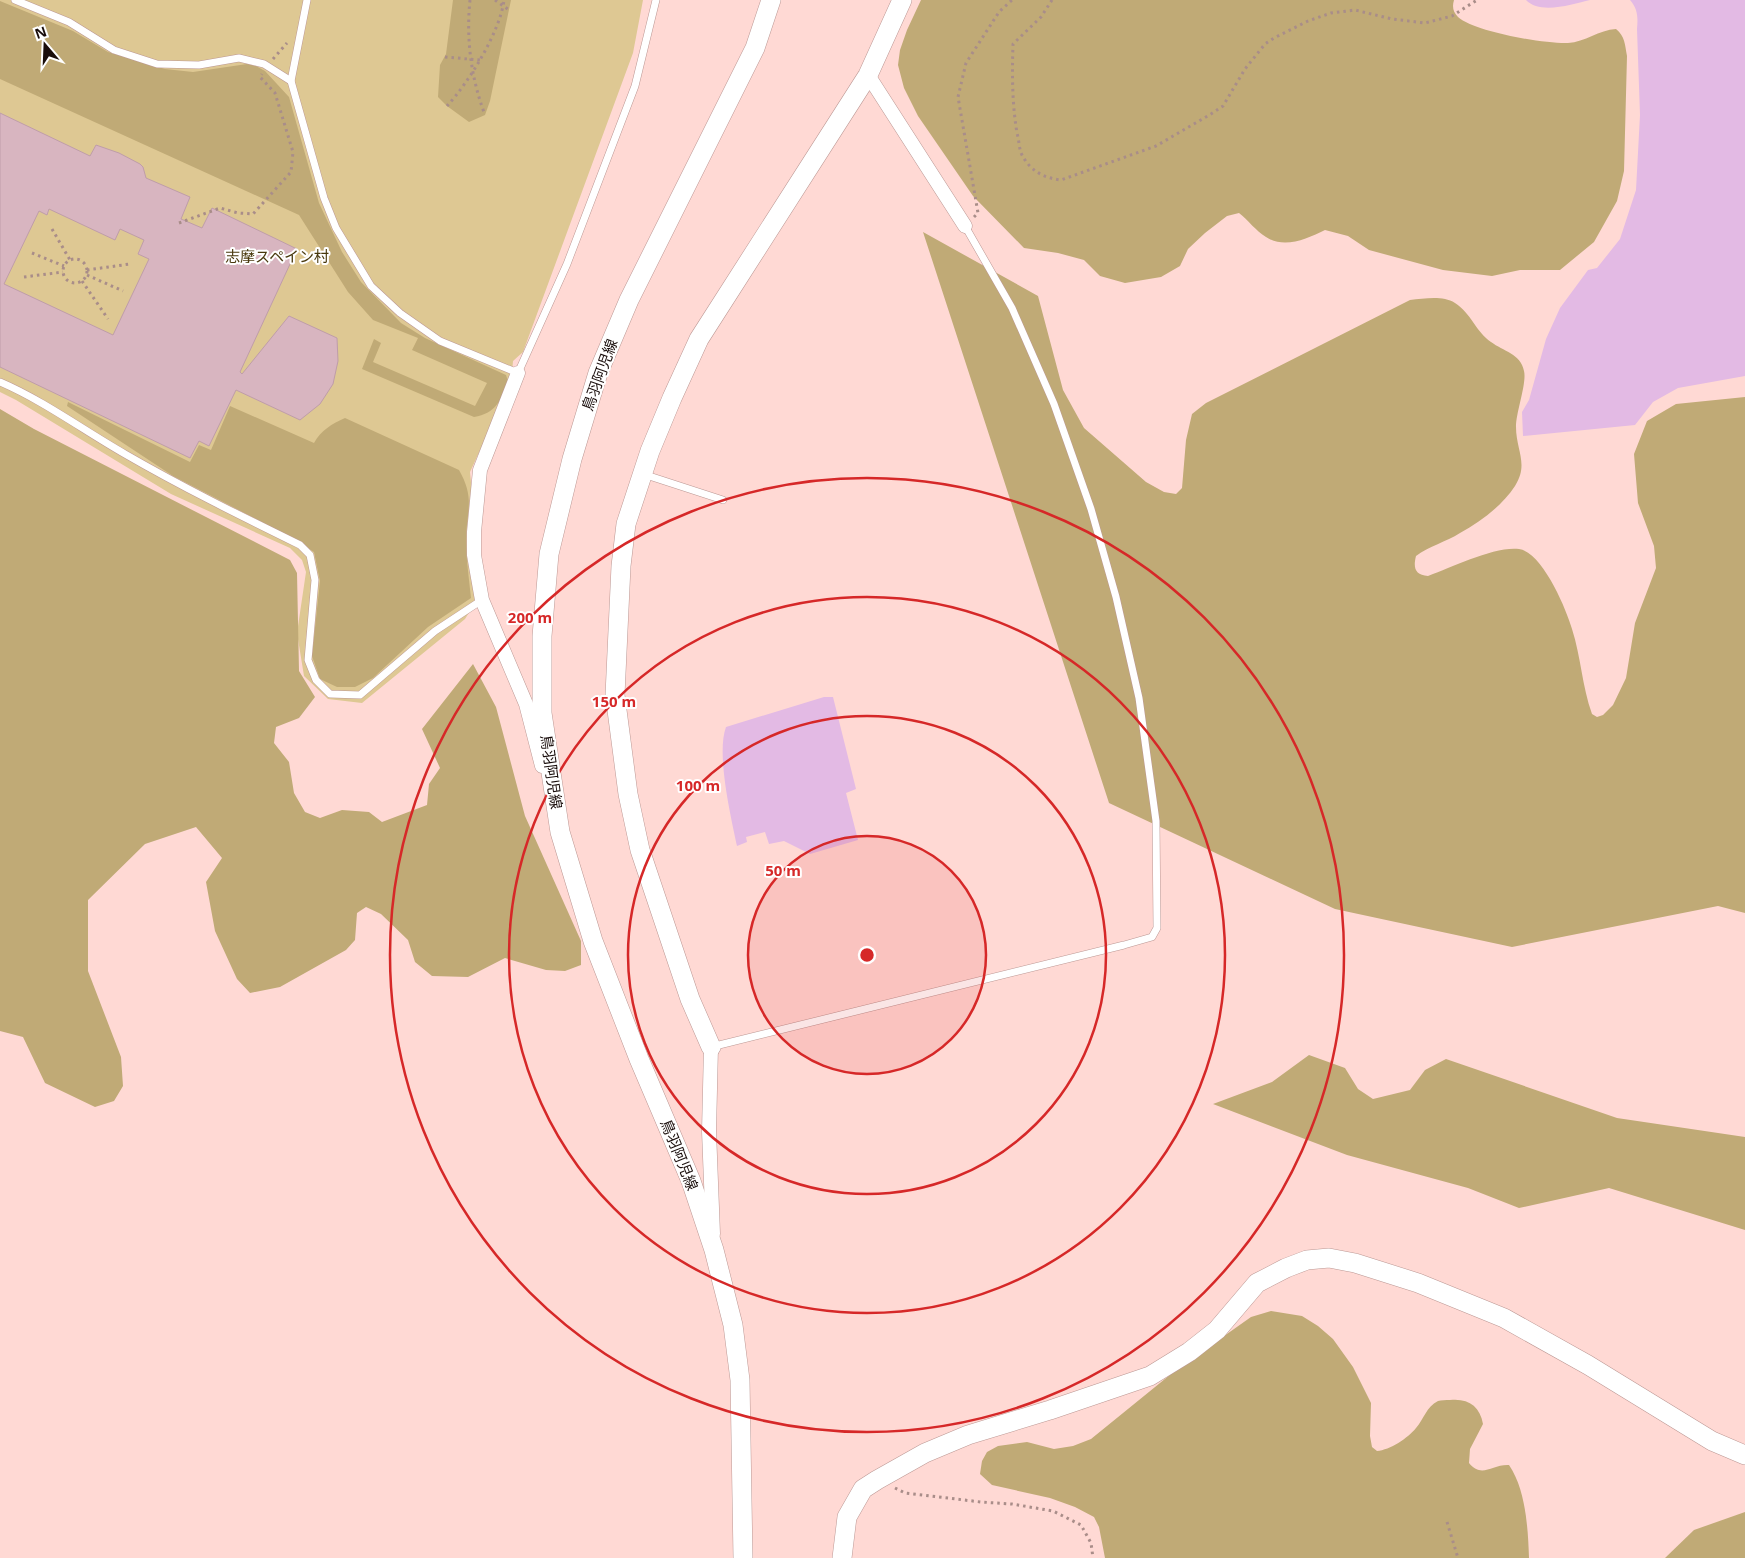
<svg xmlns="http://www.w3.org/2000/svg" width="1745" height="1558" viewBox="0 0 1745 1558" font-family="'Noto Sans','Noto Sans JP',sans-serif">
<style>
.green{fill:#dec893}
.forest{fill:#c0aa76}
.water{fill:#e3bae4}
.building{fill:#d8b5c0;stroke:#bf9da9;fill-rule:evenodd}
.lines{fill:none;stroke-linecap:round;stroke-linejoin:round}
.lane-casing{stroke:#bc9894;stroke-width:8}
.street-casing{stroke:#bc9894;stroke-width:15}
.secondary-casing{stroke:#bc9894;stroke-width:20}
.path{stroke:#a98d89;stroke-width:3;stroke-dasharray:2.5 4;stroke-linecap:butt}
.lane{stroke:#fff;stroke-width:7}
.street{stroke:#fff;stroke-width:14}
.secondary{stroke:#fff;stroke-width:19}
.ring{fill:none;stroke:#d62828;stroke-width:2.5}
.labels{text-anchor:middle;stroke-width:4;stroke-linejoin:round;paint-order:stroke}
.park-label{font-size:15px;fill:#48380c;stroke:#fff}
.street-label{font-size:15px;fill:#190d0b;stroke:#fff}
.centre{fill:#d62828;stroke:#fff;stroke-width:2.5}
.ring-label{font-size:15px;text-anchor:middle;font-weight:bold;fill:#d62828;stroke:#fff;stroke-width:4;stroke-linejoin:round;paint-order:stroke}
</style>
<rect width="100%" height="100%" fill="#ffd9d4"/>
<polygon class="green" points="0,0 643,0 633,53 523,352 513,361 511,383 470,472 472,493 477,600 465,619 362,703 328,699 304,676 297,633 306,572 302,560 290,548 171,494 16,400 0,392"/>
<g class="forest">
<polygon points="453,0 511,0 490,101 485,115 469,122 447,106 438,97 440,65 446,54"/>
<path d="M921,0H1454C1452,7 1453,12 1458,17C1475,32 1545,44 1568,43C1585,42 1599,30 1616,29C1625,36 1625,45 1627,56L1624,171L1617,201L1594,242L1560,270H1520L1492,276L1443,270L1369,250L1348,236L1325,230C1307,239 1284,249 1266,237C1256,231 1248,220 1239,213L1227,216L1205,233L1188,249L1180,266L1161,277L1125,283L1100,276L1084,260L1058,253L1024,248L973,196L918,116L904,88L898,65L900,50L907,30Z"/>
<path d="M0,1L73,31L108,52L165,69L193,72L247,64L256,66L265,71L289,97L319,203L342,252L361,282L401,323L425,338L506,375L509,384C499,402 496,413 474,417L362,369L374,339L381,343L373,362L475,406L487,383L412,350L418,338L373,320L348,292L299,215L0,79Z"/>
<path d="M923,232L1038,296L1063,390L1084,428L1146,482L1164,492L1176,494L1182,488L1186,440L1192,414L1206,403L1410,300C1424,299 1442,295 1455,303C1471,313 1476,332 1491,342C1503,351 1521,354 1524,371C1527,383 1516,412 1516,427C1516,450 1529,464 1515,486C1502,506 1480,522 1460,533C1446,542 1429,546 1416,556C1413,568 1415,575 1428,576C1452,567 1495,546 1519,549C1542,552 1566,608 1572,629C1581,657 1582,686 1592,714L1597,717L1603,715L1613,705L1626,678L1635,623L1656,568L1654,546L1638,503L1634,454L1647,421L1676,404L1745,397V913L1718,906L1512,947L1335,909L1109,803Z"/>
<path d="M68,402L190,462L199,445L211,450L230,406L314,443C321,430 332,424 345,418L459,470C475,498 467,510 466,539C466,558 469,578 471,598L428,627L373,678L355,687H337L320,679L312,656L320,581L314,552L287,535L173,476L67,406Z"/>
<polygon points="0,409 34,429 290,560 297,573 299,671 315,697 299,718 276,727 274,743 289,762 294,793 305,812 320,818 342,810 369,812 382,822 427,805 429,784 440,768 422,729 473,664 496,707 525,816 581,941 581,965 565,971 546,970 505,958 468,977 432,976 415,962 408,940 381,914 366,907 357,913 355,940 346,950 280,987 250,993 237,979 215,931 206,882 222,858 196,827 145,844 88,900 88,971 121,1057 123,1086 114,1101 95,1107 45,1083 23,1037 0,1031"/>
<polygon points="1309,1055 1345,1068 1358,1089 1373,1099 1410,1090 1425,1070 1446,1059 1617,1118 1745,1137 1745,1230 1609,1188 1519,1208 1468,1188 1347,1155 1213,1104 1272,1082"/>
<path d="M1271,1311L1302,1316L1318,1326L1333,1339L1353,1367L1371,1403L1370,1436L1372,1447L1377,1451C1390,1450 1408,1438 1416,1428C1424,1419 1426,1407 1438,1401C1441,1400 1446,1400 1450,1400C1468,1398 1480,1406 1483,1424L1470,1449L1469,1463C1482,1479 1492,1464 1509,1465C1526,1490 1528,1529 1529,1558H1105L1099,1527L1094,1517L1075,1507L1050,1498L992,1485L980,1474L982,1461L987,1452L998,1446L1027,1442L1054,1449L1073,1446L1091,1439L1176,1370L1251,1317Z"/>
<polygon points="1745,1512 1745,1558 1665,1558 1694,1530"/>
</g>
<g class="water">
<path d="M1526,0H1590C1573,4 1540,15 1526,0Z"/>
<path d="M1630,0H1745V376L1678,388L1653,402L1635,425L1523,436L1522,412L1529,400L1546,339L1560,308L1588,270L1597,268L1620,239L1636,190L1640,115L1637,29C1638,18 1638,9 1630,0Z"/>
<path d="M824,697H833L856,789L846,793L858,840L810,854L784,841L769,844L765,832L746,837L747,842L737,846C731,817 716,754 726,727Z"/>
</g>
<path class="building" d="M0,113L90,156L96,145L119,153L140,164L143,167L146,178L190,197L181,219L202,228L212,208L297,249L240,372L242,374L289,316L337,338L338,361L333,384L320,404L300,420L236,390L209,446L199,441L190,458L0,367ZM49,209L115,240L120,229L144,240L138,254L149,259L113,335L4,284L39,211L47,215Z"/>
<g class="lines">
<g class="lane-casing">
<g id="lane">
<polyline points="15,0 69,22 114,50 157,64 199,65 239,58 264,64 291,81 324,198 336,228 371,286 400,313 440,341 518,373 567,264 635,86 656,0"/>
<polyline points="291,81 307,0"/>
<path d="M0,382C44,401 83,430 125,454C182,487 241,516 300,545L310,555L315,580L308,660L316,680L330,694L360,695L435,631L482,600"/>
<polyline points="643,474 723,500"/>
<polyline points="711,1047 1124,945 1152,937 1157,928 1156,821 1139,698 1116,597 1091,509 1054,404 1012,308 965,226"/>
</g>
</g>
<g class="street-casing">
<g id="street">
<polyline points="868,75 965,226"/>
<polyline points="518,373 480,470 474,532 474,555 482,600 526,704 542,766"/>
<polyline points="711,1047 709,1131 713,1234"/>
</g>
</g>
<g class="secondary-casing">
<g id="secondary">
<polyline points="711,1047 690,999 640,850 628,794 615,695 621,566 626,524 650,451 672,398 699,339 868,75 902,0"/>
<polyline points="743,1558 740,1380 733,1325 714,1250 691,1181 639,1059 593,941 560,832 542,713 542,636 549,554 572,459 598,373 629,300 755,48 771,0"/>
<polyline points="842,1558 847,1517 863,1489 877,1480 925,1453 968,1435 1050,1410 1150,1376 1189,1352 1217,1330 1257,1283 1286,1268 1307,1260 1329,1258 1355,1263 1418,1283 1504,1318 1588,1365 1712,1441 1745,1455"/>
</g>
</g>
<g class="path">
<path d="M470,0C466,39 471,78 485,115"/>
<polyline points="495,0 509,10"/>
<path d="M1052,0L1041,17L1013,44C1012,74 1012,103 1017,133C1019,140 1019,147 1021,153C1029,170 1043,178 1061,180L1156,146L1211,114L1223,106L1245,69L1265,44L1274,38L1308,21L1331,13L1355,10L1392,19L1425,23L1452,16L1477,0"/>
<polyline points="445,57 480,60"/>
<polyline points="273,59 287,43"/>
<path d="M447,106C469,82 500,32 504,0"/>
<polyline points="974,217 978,213 958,97 966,63 999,12 1012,0"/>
<polyline points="179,223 220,208 238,213 253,214 291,172 293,152 275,93 260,77 262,74"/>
<polyline points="52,229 70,260"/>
<polyline points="32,253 64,266"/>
<circle cx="75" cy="271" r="12"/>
<polyline points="87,270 130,264"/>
<polyline points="87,275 123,291"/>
<polyline points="24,277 63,272"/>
<polyline points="82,281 108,319"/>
<polyline points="895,1488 905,1493 981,1502 1012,1504 1053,1511 1081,1525 1091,1543 1093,1558"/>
<polyline points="1447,1522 1458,1558"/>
</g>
<use href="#lane" class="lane"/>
<use href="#street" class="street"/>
<use href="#secondary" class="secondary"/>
</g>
<circle cx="867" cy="955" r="119" fill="#d62828" fill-opacity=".12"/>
<g class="ring">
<circle cx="867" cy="955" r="119"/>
<circle cx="867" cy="955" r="239"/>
<circle cx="867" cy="955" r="358"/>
<circle cx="867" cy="955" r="477"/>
</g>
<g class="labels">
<g class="park-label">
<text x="277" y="262">志摩スペイン村</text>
</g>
<g class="street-label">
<text transform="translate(600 375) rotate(-70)" y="5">鳥羽阿児線</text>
<text transform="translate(551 772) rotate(82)" y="5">鳥羽阿児線</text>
<text transform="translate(679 1155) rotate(68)" y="5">鳥羽阿児線</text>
</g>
</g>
<circle cx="867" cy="955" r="8" class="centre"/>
<g class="ring-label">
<text x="530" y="623">200 m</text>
<text x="614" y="707">150 m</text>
<text x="698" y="791">100 m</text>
<text x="783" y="876">50 m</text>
</g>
<g transform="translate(45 45) rotate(341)" stroke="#ffffff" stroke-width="4" paint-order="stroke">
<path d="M0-4L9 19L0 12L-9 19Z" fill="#190d0b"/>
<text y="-8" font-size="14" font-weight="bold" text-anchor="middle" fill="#190d0b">N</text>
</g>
</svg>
